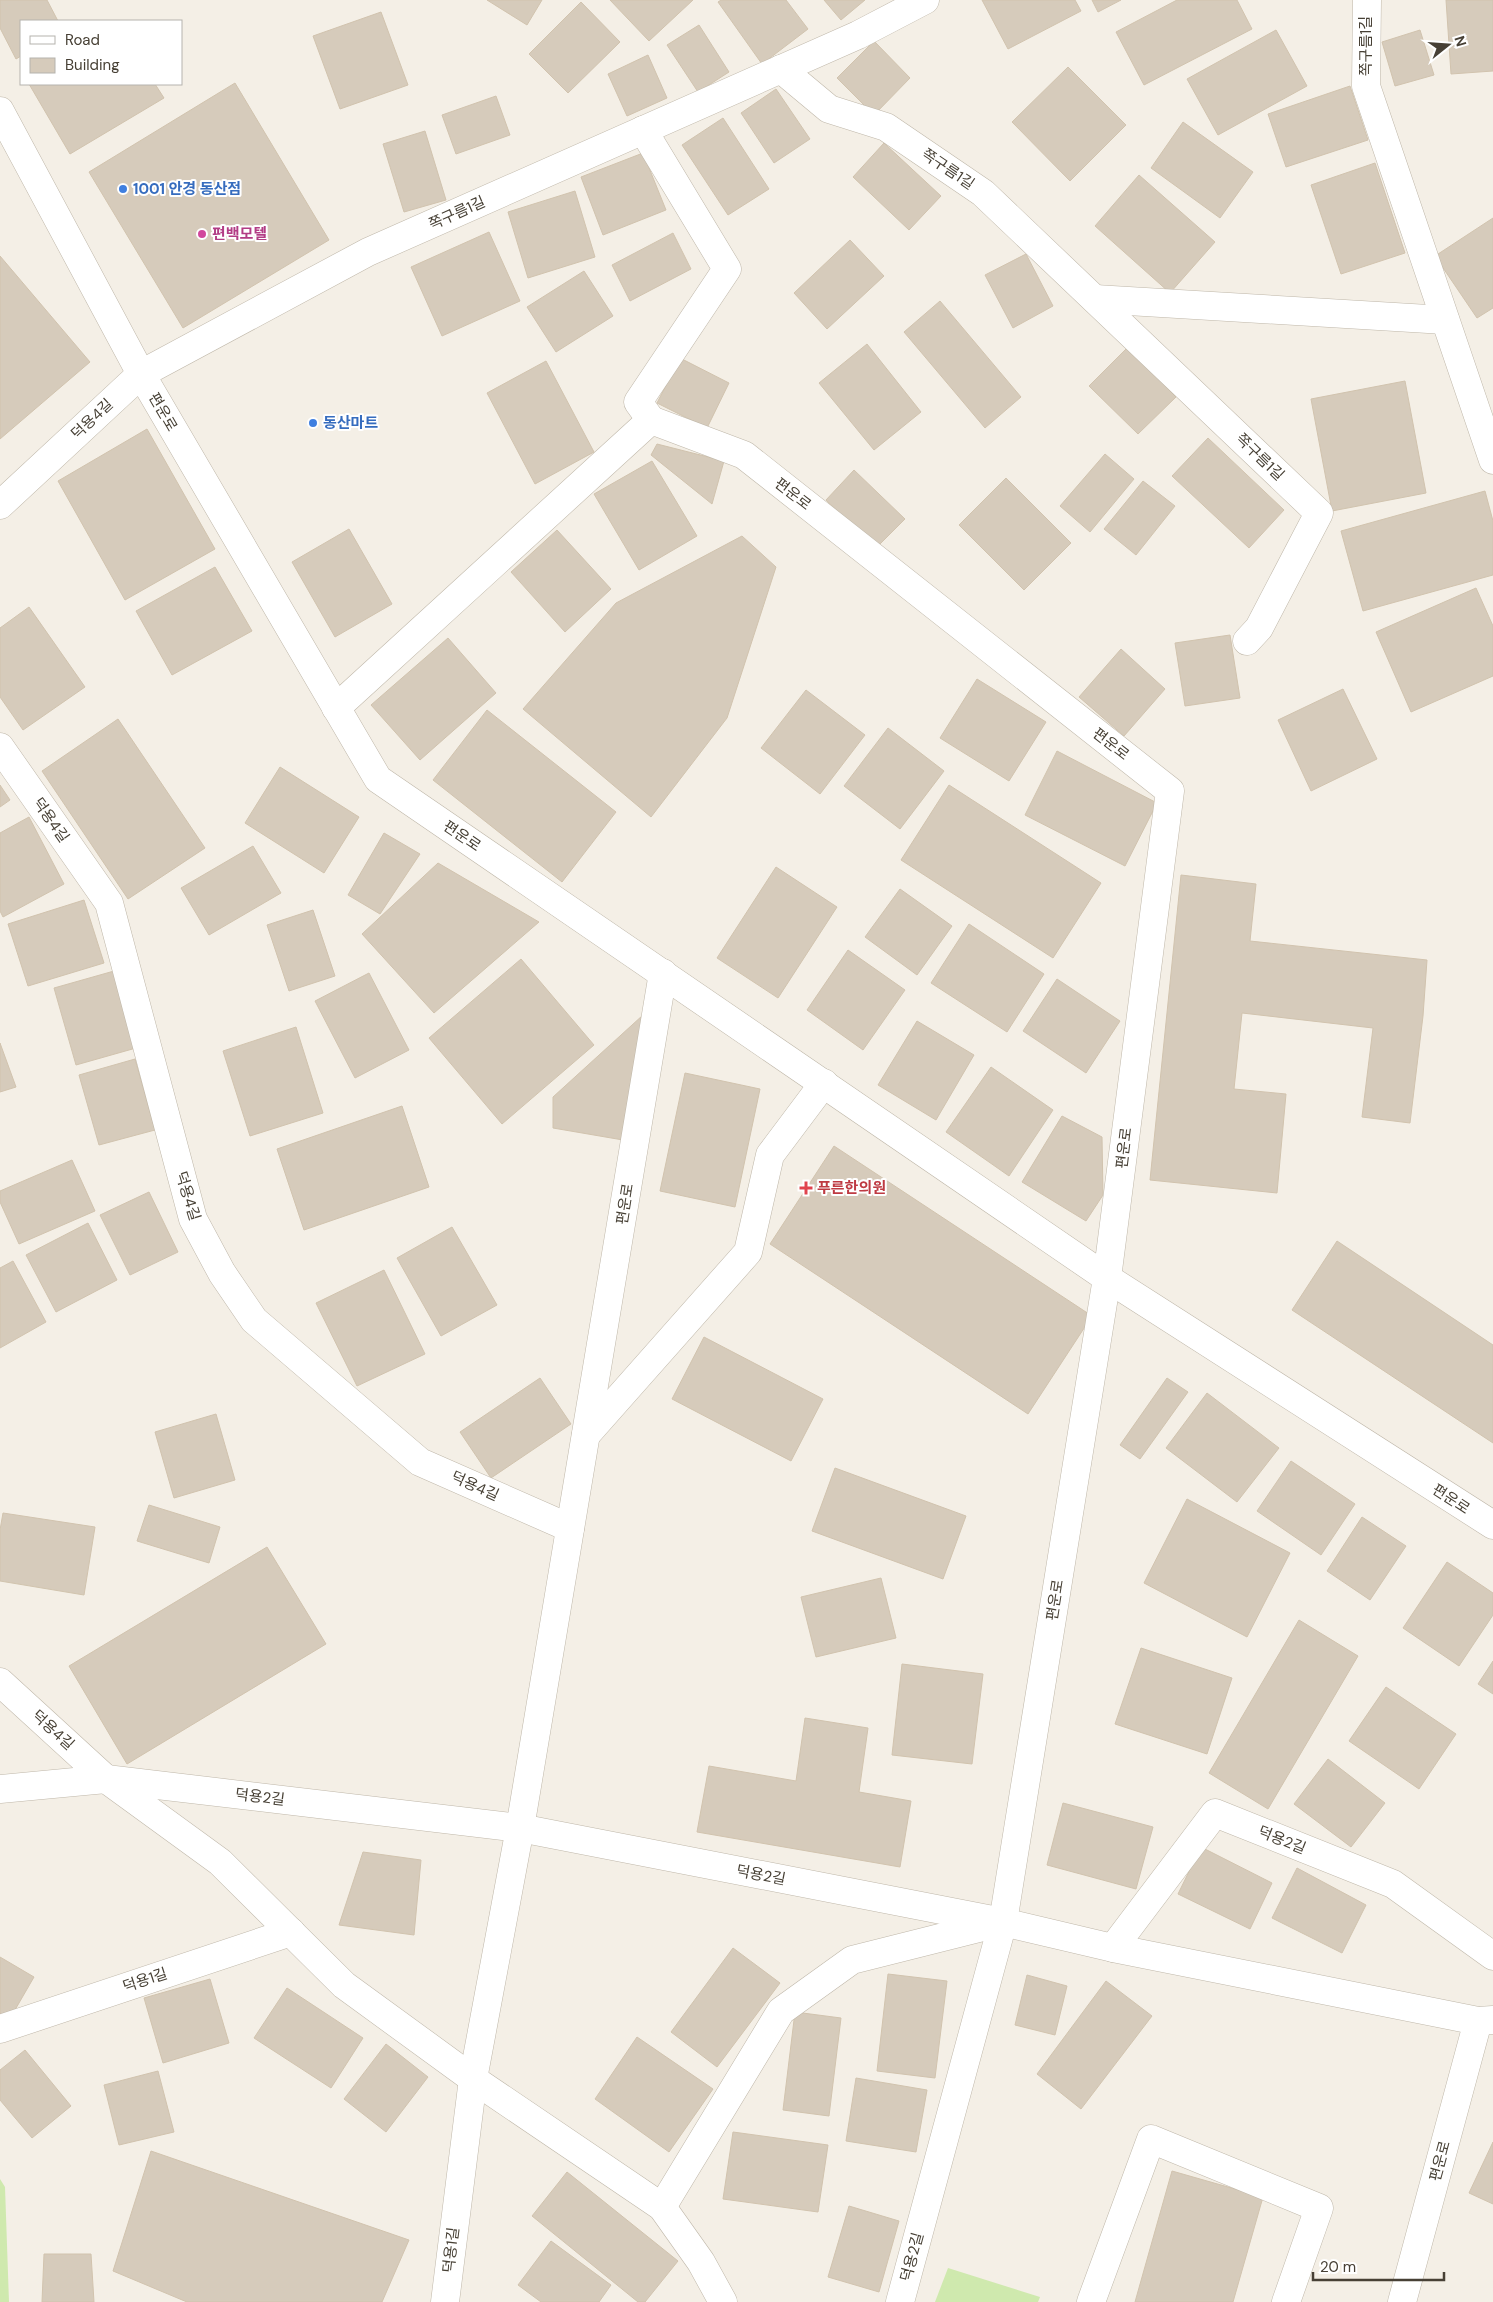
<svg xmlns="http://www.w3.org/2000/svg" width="1493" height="2302" viewBox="0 0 1493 2302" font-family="'DM Sans','Noto Sans KR',sans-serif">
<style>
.green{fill:#cfe9ae}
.building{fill:#d6cbbb;stroke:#d1c3ae}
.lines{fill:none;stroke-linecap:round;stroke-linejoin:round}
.minor-casing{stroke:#bfb7a9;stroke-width:29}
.minor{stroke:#fff;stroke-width:28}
.shop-dot{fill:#3f7fe0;stroke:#fff;stroke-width:2}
.hotel-dot{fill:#d1479c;stroke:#fff;stroke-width:2}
.health-dot{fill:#e0444e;stroke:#fff;stroke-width:2}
.labels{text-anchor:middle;stroke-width:4;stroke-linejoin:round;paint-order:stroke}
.street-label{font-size:15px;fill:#474035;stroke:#fff}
.shop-label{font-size:15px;font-weight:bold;fill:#366cbe;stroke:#fff;text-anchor:start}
.hotel-label{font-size:15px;font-weight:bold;fill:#b23c85;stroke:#fff;text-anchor:start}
.health-label{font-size:15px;font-weight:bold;fill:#be3a42;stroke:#fff;text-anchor:start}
</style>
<rect width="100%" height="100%" fill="#f4efe6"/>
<g class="green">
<polygon points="0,2179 5,2187 9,2302 0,2302"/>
<polygon points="948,2268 1040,2297 1038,2302 935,2302"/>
</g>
<g class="building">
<polygon points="0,0 47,0 58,21 21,21 21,56 16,59 0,28"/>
<polygon points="487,0 542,0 527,25"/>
<polygon points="610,0 693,0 649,41"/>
<polygon points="721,0 786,0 808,29 762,64 718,2"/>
<polygon points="824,0 865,0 841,20"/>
<polygon points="982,0 1075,0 1081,11 1008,49"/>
<polygon points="1092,0 1121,0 1098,12"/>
<polygon points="1177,0 1237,0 1252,29 1144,85 1116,32"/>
<polygon points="1446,0 1493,0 1493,71 1451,74"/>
<polygon points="581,2 620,42 568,93 529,54"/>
<polygon points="381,12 408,85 340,109 313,36"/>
<polygon points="699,25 729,72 698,92 667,45"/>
<polygon points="1276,30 1307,86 1218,135 1187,79"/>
<polygon points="1420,30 1434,75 1395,86 1382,42"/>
<polygon points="874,41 910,78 874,115 837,78"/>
<polygon points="648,55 667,98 627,116 608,74"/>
<polygon points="1068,67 1126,125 1070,181 1012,122"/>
<polygon points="235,83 329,240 183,328 89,172"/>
<polygon points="29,84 155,84 164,98 70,154"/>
<polygon points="1350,86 1368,140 1286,167 1268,114"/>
<polygon points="776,89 810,139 774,163 741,113"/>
<polygon points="496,96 510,135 456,154 442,115"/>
<polygon points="723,118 769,189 728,215 682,145"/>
<polygon points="1183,122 1253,172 1220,218 1151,168"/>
<polygon points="425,131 446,200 404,212 383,144"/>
<polygon points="884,143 941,196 909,230 853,177"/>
<polygon points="643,153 666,210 603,235 581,177"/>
<polygon points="1375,163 1405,253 1341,274 1311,185"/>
<polygon points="1139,175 1215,242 1170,293 1095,226"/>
<polygon points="575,191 595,257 528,278 508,212"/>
<polygon points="1493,218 1493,308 1477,318 1435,256"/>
<polygon points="489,232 520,301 442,336 411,267"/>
<polygon points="673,233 691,269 630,301 612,265"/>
<polygon points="850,240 884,276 827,329 794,293"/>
<polygon points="1026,254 1053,306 1013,328 985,275"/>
<polygon points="0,256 90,362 0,439"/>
<polygon points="584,271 613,316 556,352 527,307"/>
<polygon points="940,301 1021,397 985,428 904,332"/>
<polygon points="867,344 921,412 874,450 819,383"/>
<polygon points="1127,348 1176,397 1138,434 1089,386"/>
<polygon points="680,358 729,383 707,428 657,403"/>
<polygon points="546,361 594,452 535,484 487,393"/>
<polygon points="1405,381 1426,493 1332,511 1311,399"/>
<polygon points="147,429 215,549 125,600 58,481"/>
<polygon points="1208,438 1284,510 1249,548 1172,476"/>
<polygon points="657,444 724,461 712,504 651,455"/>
<polygon points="1105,454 1134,479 1090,532 1060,506"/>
<polygon points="652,461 697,536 639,570 594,494"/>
<polygon points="854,470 905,519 876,548 826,500"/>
<polygon points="1006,478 1071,543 1024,590 959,525"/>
<polygon points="1143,481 1175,506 1136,555 1104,529"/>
<polygon points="1485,491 1493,521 1493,575 1363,611 1341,531"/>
<polygon points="349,529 392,604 335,637 292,562"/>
<polygon points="557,530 611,589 565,632 511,572"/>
<polygon points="742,536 776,567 727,718 651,817 523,709 616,603"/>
<polygon points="215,567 252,631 172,675 136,611"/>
<polygon points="1476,588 1493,626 1493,676 1411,712 1376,632"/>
<polygon points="29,607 85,687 23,730 0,697 0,628"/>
<polygon points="1230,635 1240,698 1185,706 1175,643"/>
<polygon points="448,638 496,693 420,760 371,705"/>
<polygon points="1121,649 1165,689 1124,736 1079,697"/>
<polygon points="977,679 1046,722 1009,781 940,738"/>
<polygon points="1343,689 1377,759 1311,791 1278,720"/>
<polygon points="806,690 865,735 820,794 761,748"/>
<polygon points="487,710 616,812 562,882 433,780"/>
<polygon points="118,719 205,848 128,899 42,771"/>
<polygon points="888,728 944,771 900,829 844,786"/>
<polygon points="1057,751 1157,803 1125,866 1025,815"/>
<polygon points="280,767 359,817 324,873 245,823"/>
<polygon points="0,785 10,800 0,807"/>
<polygon points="949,785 1101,883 1053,958 901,860"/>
<polygon points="29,817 64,884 3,917 0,911 0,833"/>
<polygon points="384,833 420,854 380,914 348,895"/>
<polygon points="253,846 281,893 209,935 181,888"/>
<polygon points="438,863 539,922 434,1013 362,934"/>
<polygon points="776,867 837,907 778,998 717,958"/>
<polygon points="1181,875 1256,884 1250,941 1427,960 1423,1016 1410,1123 1362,1117 1373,1028 1242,1013 1234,1089 1286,1094 1277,1193 1150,1180"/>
<polygon points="900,889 952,926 917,975 865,937"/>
<polygon points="84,900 104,963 28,986 8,924"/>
<polygon points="313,910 335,976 289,991 267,925"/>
<polygon points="969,924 1044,974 1007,1032 931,983"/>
<polygon points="848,950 905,990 863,1050 807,1010"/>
<polygon points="521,959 594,1045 502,1124 429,1038"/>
<polygon points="114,971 136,1048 76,1065 54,988"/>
<polygon points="369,973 409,1050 355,1078 315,1001"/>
<polygon points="1057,979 1120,1021 1086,1073 1023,1031"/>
<polygon points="643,1015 623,1140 553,1128 553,1097"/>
<polygon points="917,1021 974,1055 936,1120 878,1085"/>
<polygon points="296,1027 323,1113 250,1136 223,1051"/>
<polygon points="0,1043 16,1087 0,1092"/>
<polygon points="135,1059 155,1130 99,1145 79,1075"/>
<polygon points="991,1067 1053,1110 1009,1176 946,1132"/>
<polygon points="685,1073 760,1089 735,1207 660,1191"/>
<polygon points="402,1106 429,1187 304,1230 277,1149"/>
<polygon points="1062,1116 1102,1137 1103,1195 1086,1221 1022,1182"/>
<polygon points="834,1146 1092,1316 1028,1414 770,1244"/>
<polygon points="72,1160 95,1211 19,1244 0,1202 0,1191"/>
<polygon points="149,1192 178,1252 130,1275 100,1215"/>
<polygon points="88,1223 117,1280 56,1312 26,1255"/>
<polygon points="452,1227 497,1305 441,1336 397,1258"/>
<polygon points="1337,1241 1493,1345 1493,1443 1292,1310"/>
<polygon points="13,1261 46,1322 0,1348 0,1268"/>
<polygon points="384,1270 425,1354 357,1386 316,1303"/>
<polygon points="704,1337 823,1399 791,1461 672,1399"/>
<polygon points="540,1378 571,1424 491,1478 460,1432"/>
<polygon points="1167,1378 1188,1392 1140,1459 1120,1445"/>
<polygon points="1207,1393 1279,1448 1237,1502 1166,1448"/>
<polygon points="216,1414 235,1480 174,1498 155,1432"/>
<polygon points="1291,1461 1355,1504 1321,1555 1257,1511"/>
<polygon points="835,1468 966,1516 943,1579 812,1531"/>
<polygon points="1187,1499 1290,1553 1247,1637 1144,1583"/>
<polygon points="149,1505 220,1527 209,1563 137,1541"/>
<polygon points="3,1513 95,1527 84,1595 0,1581 0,1530"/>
<polygon points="1362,1517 1406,1546 1370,1600 1327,1571"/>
<polygon points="267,1547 326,1644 127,1764 69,1666"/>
<polygon points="1447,1562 1493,1593 1493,1615 1459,1666 1403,1628"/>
<polygon points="881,1578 896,1638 816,1657 801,1597"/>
<polygon points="1299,1620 1358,1656 1268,1809 1209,1773"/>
<polygon points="1141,1648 1232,1678 1207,1754 1115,1724"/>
<polygon points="1493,1661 1493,1694 1478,1684"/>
<polygon points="902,1664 983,1674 972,1764 892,1755"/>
<polygon points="1386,1687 1456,1734 1419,1789 1349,1741"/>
<polygon points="805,1718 868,1728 859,1792 911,1801 900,1867 697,1832 709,1766 796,1781"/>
<polygon points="1328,1759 1385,1803 1351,1847 1294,1804"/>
<polygon points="1063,1803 1153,1827 1136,1889 1047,1865"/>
<polygon points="1201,1847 1272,1883 1250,1929 1178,1894"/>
<polygon points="363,1852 421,1860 414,1935 339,1925"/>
<polygon points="1297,1868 1366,1905 1342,1953 1272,1918"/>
<polygon points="733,1948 780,1983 717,2067 671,2032"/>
<polygon points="0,1957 34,1977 8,2022 0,2017"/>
<polygon points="888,1974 947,1981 935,2078 877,2071"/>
<polygon points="1027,1975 1067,1986 1055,2035 1015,2025"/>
<polygon points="210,1979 229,2043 163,2063 144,1998"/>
<polygon points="1106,1981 1152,2016 1081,2109 1037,2074"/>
<polygon points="287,1988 363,2038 331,2088 254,2038"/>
<polygon points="795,2012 841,2018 829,2116 783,2110"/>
<polygon points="637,2037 713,2089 669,2152 595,2099"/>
<polygon points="386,2044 428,2077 386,2132 344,2099"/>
<polygon points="25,2050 71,2106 32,2138 0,2100 0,2070"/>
<polygon points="158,2071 174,2132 119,2145 104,2085"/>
<polygon points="856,2078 927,2090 916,2152 846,2141"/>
<polygon points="733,2132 828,2145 818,2212 723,2199"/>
<polygon points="1493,2142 1493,2204 1469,2193"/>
<polygon points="151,2151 409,2240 382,2302 187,2302 113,2271"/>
<polygon points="1172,2171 1263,2197 1233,2302 1135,2302"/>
<polygon points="567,2172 678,2261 645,2302 638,2302 532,2216"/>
<polygon points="849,2206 899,2221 879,2292 828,2277"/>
<polygon points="551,2241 611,2285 599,2302 541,2302 518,2285"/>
<polygon points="44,2254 91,2254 94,2302 42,2302"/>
</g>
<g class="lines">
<g class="minor-casing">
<g id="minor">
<polyline points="1367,0 1366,86 1493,460"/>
<polyline points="781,69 829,109 886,127 983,193 1319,513 1259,628 1247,641"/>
<polyline points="0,111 141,374 378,779 1107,1278 1493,1525"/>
<polyline points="643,130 727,269 638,402 651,420"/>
<polyline points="1095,299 1445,320"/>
<polyline points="0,505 141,374 368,252 858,35 925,0"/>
<polyline points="336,708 651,420 744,455 1170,791 1107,1278 1003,1922 900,2302"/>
<polyline points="0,747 109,903 193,1219 222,1273 254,1320 420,1462 570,1528"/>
<polyline points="586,1435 748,1252 770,1155 824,1083"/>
<polyline points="0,1682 106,1779 220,1862 344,1985 473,2079 662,2207 701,2262 723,2302"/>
<polyline points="0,1789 106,1779 520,1828 1003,1922 1113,1948 1478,2021 1493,2020"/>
<polyline points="1113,1948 1215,1813 1393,1884 1493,1956"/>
<polyline points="0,2029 291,1932"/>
<polyline points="662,2207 781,2011 852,1960 995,1924"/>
<polyline points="445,2302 473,2079 520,1828 663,973"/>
<polyline points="1091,2302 1151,2139 1319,2208 1286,2302"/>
<polyline points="1402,2302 1478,2021"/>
</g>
</g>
<use href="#minor" class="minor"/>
</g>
<g class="shop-dot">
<circle cx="123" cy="189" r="5"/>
<circle cx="313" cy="423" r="5"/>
</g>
<circle class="hotel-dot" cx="202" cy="234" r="5"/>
<path class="health-dot" d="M803.5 1180.5h5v5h5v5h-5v5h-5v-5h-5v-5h5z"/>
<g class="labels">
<g class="street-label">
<text transform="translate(1366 46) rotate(-90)" y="5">쪽구름1길</text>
<text transform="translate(948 169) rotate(34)" y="5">쪽구름1길</text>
<text transform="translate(457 213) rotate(-24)" y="5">쪽구름1길</text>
<text transform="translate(163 412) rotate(60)" y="5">편운로</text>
<text transform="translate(92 419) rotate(-43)" y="5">덕용4길</text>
<text transform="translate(1260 457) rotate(44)" y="5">쪽구름1길</text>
<text transform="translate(793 494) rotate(38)" y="5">편운로</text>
<text transform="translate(1111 744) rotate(38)" y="5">편운로</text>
<text transform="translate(51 820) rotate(55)" y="5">덕용4길</text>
<text transform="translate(462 836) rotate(34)" y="5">편운로</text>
<text transform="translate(1124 1148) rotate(-83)" y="5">편운로</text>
<text transform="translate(188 1196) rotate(73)" y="5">덕용4길</text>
<text transform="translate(625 1204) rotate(-81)" y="5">편운로</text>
<text transform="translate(475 1486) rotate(24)" y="5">덕용4길</text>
<text transform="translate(1451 1499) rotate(33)" y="5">편운로</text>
<text transform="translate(1055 1600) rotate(-81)" y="5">편운로</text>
<text transform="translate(53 1730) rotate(42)" y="5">덕용4길</text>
<text transform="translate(260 1797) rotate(7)" y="5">덕용2길</text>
<text transform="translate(1282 1840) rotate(22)" y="5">덕용2길</text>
<text transform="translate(761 1875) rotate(11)" y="5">덕용2길</text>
<text transform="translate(145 1980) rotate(-18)" y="5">덕용1길</text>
<text transform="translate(1440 2161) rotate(-75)" y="5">편운로</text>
<text transform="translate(451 2250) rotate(-83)" y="5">덕용1길</text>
<text transform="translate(912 2257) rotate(-75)" y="5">덕용2길</text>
</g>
<g class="shop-label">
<text x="133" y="194">1001 안경 동산점</text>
<text x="323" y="428">동산마트</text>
</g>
<g class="hotel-label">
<text x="212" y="239">편백모텔</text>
</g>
<g class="health-label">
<text x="817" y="1193">푸른한의원</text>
</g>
</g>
<rect x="20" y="20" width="162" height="65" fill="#ffffff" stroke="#b5b3ae"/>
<rect x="30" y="36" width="25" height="8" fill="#ffffff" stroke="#b5b3ae"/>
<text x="65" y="45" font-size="15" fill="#474035">Road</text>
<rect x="30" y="58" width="25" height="15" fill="#d6cbbb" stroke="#b5b3ae"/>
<text x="65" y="70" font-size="15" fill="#474035">Building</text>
<g transform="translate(1448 45) rotate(73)" stroke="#ffffff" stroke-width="4" paint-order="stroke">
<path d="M0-4L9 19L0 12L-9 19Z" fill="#474035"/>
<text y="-8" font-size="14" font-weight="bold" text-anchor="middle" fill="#474035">N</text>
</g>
<path d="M1313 2272v8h131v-8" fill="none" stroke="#474035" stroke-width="2.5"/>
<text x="1320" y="2272" font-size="15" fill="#474035" stroke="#ffffff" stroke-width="4" paint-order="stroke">20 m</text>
</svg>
